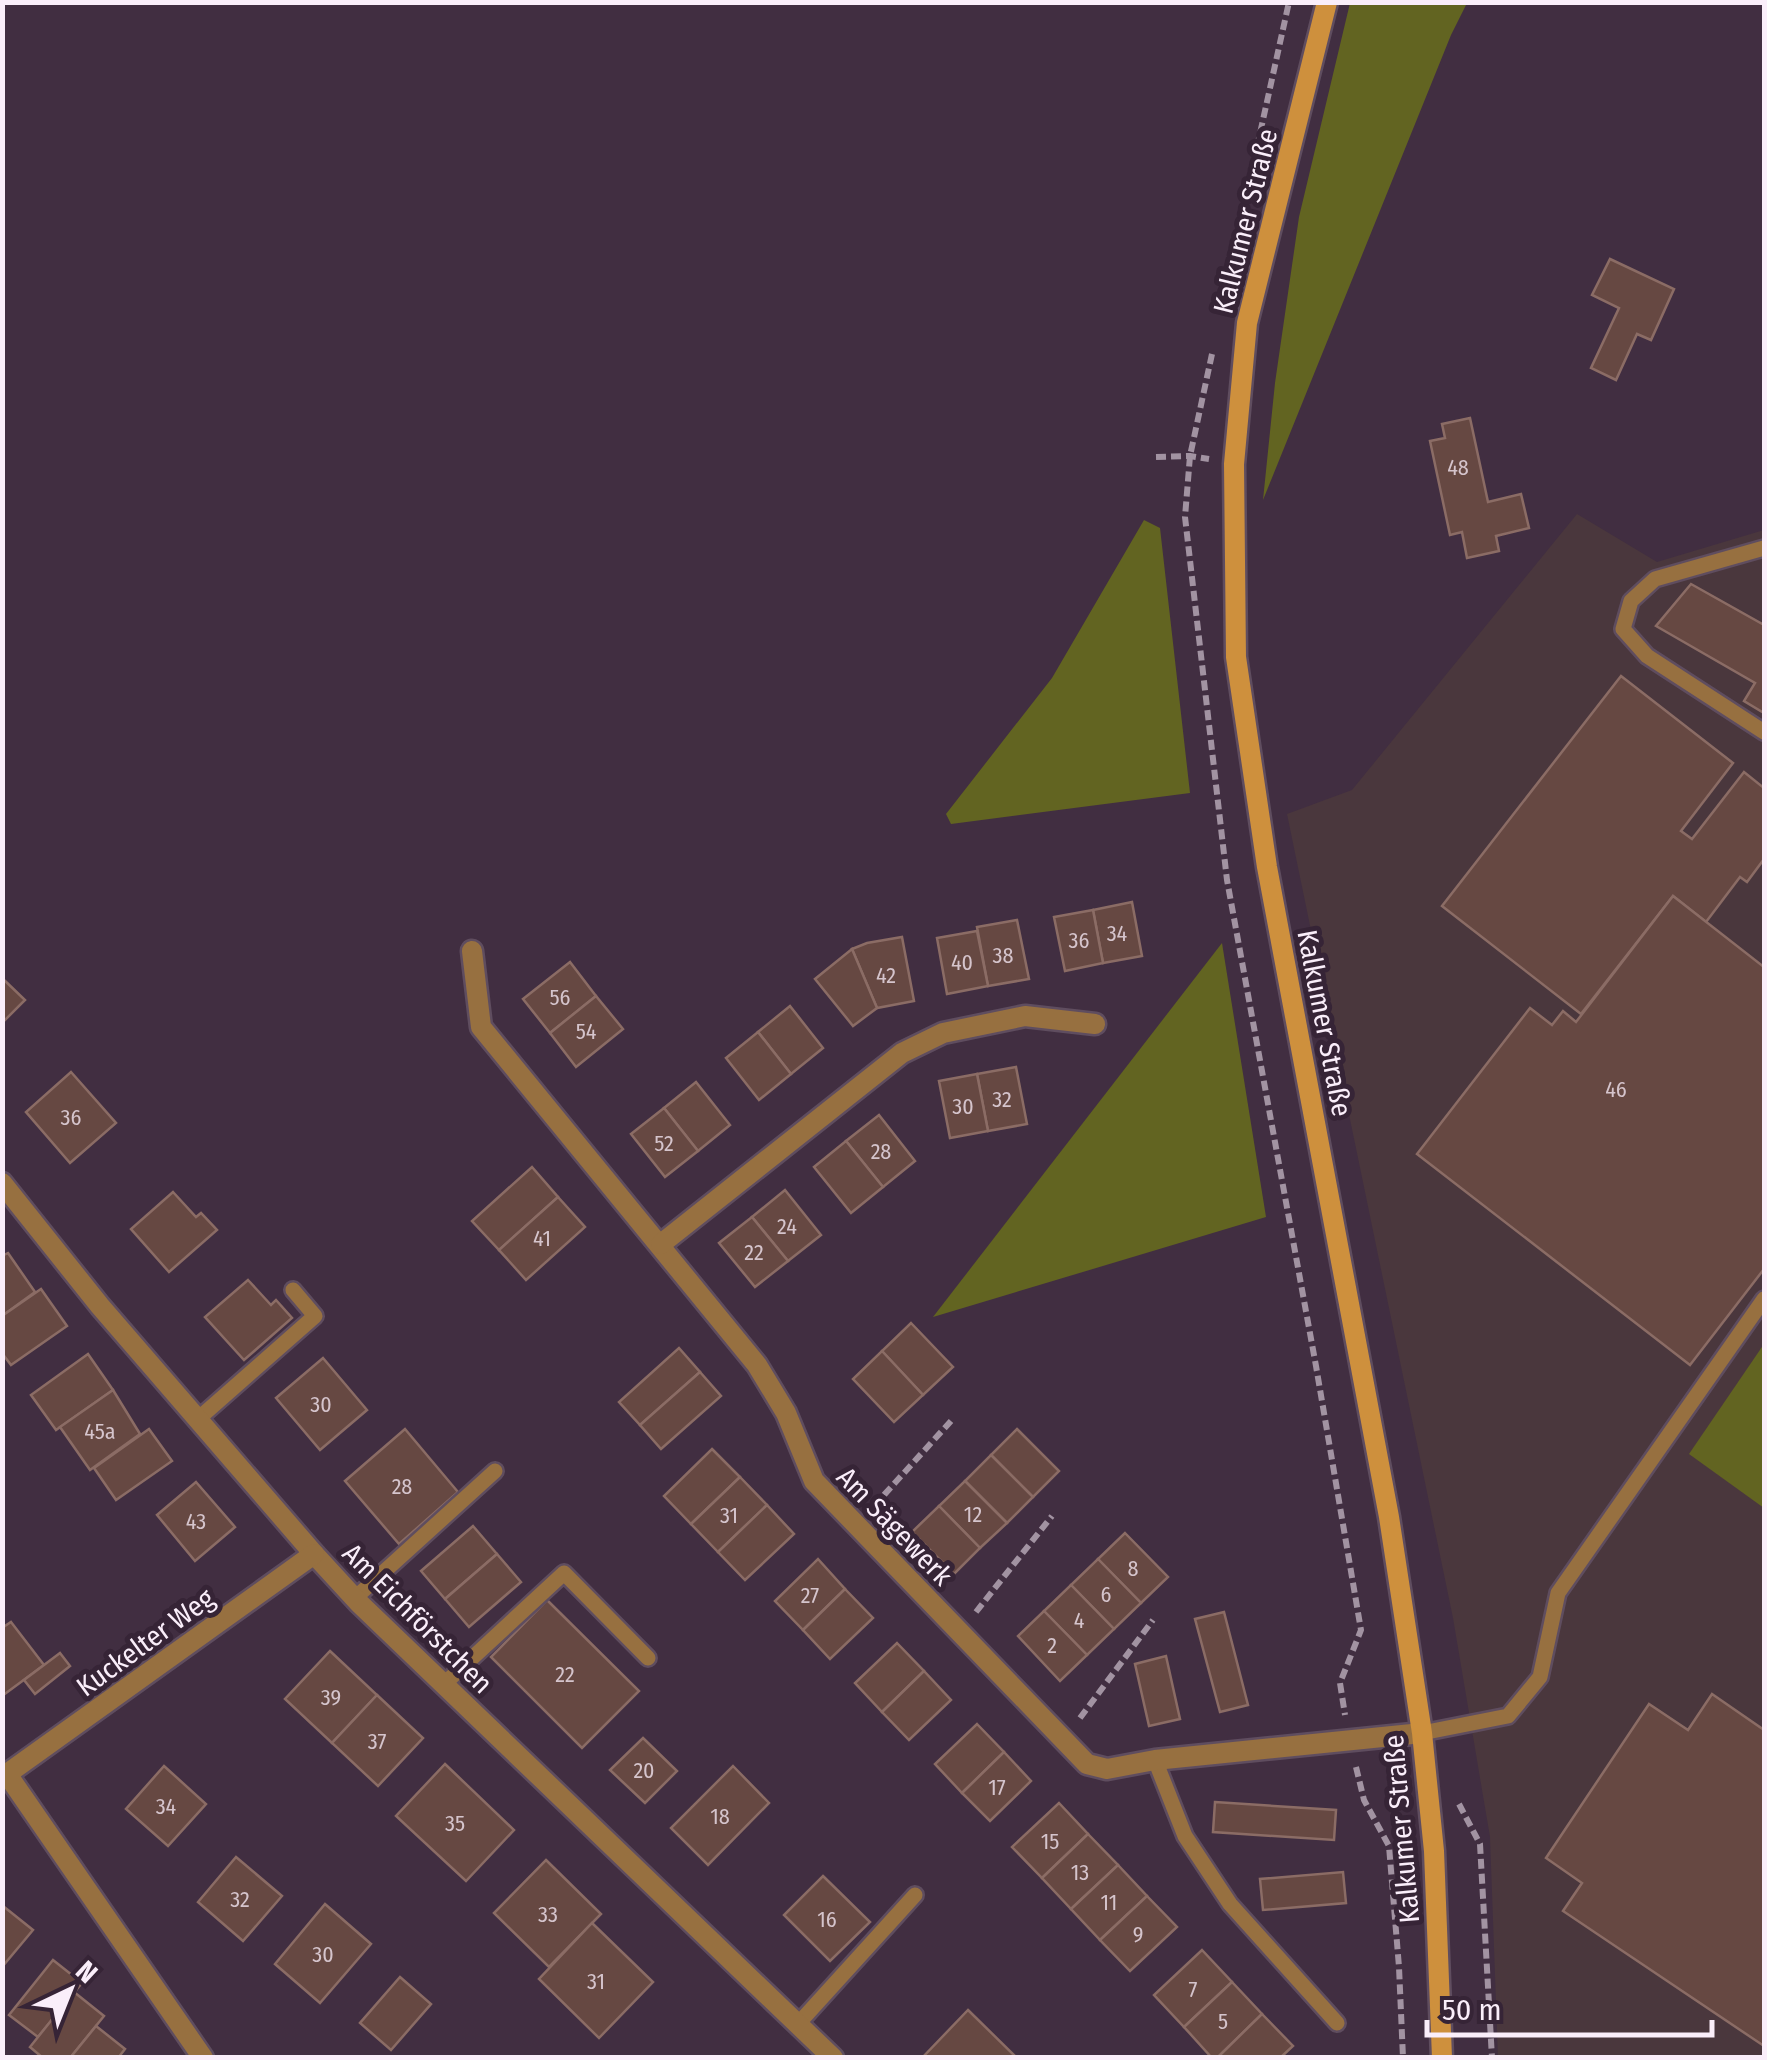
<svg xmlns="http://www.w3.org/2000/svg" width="1767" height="2060" viewBox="0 0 1767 2060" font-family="'Fira Sans Condensed',sans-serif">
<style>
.commercial{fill:#4a373d}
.green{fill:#626421}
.building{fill:#664842;stroke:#8b6c65;stroke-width:2.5}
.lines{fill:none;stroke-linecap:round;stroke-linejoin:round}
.lane-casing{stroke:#5f4d5f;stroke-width:20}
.street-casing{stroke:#5f4d5f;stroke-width:25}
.secondary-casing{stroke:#5f4d5f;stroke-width:25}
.path{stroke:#a293a2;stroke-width:6;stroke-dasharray:10 5;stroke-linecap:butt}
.lane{stroke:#977040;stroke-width:15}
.street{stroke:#977040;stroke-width:20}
.secondary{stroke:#ce903d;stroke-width:20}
.labels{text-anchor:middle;stroke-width:10;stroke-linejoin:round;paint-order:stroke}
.number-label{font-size:22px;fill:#d5c4cc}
.street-label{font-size:28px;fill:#faeefa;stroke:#362436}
</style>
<rect width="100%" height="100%" fill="#412e41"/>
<polygon class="commercial" points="1577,514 1657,562 1764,530 1764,2057 1498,2057 1490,1837 1453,1618 1287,814 1352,790"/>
<g class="green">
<polygon points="1350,3 1467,3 1451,35 1263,500 1275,383 1299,217"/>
<polygon points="1144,520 1160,528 1190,793 951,824 946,814 1052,678"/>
<polygon points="1222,943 1266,1217 933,1317"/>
<polygon points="1764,1344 1764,1508 1689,1454"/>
</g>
<g class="building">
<polygon points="1610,259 1674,289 1651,340 1637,334 1616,380 1591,368 1619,308 1592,295"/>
<polygon points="1470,418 1488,502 1521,494 1529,528 1496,536 1499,551 1467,558 1462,532 1450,535 1430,441 1445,438 1442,424"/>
<polygon points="1691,584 1764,625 1764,713 1744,701 1755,683 1656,626"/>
<polygon points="1621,676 1733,763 1681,831 1692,839 1744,772 1764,788 1764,859 1747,882 1740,877 1706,922 1673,896 1581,1014 1442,906"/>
<polygon points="1673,896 1764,967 1764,1269 1690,1365 1417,1154 1530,1008 1552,1025 1563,1011 1576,1022"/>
<polygon points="1132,902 1142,956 1103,963 1093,910"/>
<polygon points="1093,910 1103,963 1065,971 1054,917"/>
<polygon points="1017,920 1029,979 988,986 977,927"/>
<polygon points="977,931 988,986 947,994 937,938"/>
<polygon points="902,937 914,1001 877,1008 852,949 867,943"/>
<polygon points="852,949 877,1008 853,1026 815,979"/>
<polygon points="570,962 596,996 550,1033 523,999"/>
<polygon points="2,978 25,1000 2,1023"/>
<polygon points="596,996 623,1029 576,1067 550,1033"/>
<polygon points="790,1006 823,1048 791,1074 758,1032"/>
<polygon points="758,1032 791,1074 759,1100 726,1058"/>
<polygon points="1016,1067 1027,1124 988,1131 977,1074"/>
<polygon points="71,1072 116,1123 70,1163 26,1112"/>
<polygon points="977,1074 988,1131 950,1138 939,1081"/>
<polygon points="696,1082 730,1125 698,1151 664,1108"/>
<polygon points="664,1108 698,1151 665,1177 631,1134"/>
<polygon points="879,1115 915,1161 883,1187 846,1141"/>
<polygon points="846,1141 883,1187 851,1213 814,1167"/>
<polygon points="532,1167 558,1197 499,1250 472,1221"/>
<polygon points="785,1190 821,1235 788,1261 752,1217"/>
<polygon points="173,1192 196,1217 201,1213 217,1230 169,1272 131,1229"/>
<polygon points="558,1197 585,1227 526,1280 499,1250"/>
<polygon points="752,1217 788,1261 755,1287 719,1243"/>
<polygon points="8,1253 35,1292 2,1316 2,1256"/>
<polygon points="248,1280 271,1305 276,1300 292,1318 244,1360 205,1317"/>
<polygon points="41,1289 67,1326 11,1365 2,1353 2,1316"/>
<polygon points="911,1323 953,1367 923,1395 882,1351"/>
<polygon points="679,1348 700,1372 640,1425 619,1402"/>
<polygon points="882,1351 923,1395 894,1422 853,1379"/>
<polygon points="88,1354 113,1390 56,1430 31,1395"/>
<polygon points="323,1358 367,1410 320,1450 276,1398"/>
<polygon points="700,1372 721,1396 661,1449 640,1425"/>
<polygon points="113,1390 140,1434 90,1470 60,1427"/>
<polygon points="149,1429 172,1461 116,1500 94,1468"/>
<polygon points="405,1429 458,1492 399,1544 345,1481"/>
<polygon points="1017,1429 1059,1471 1033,1497 991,1455"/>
<polygon points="712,1449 740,1477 691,1524 664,1496"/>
<polygon points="991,1455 1033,1497 1007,1523 965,1481"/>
<polygon points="740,1477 767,1505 718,1552 691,1524"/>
<polygon points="965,1481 1007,1523 980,1548 939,1506"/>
<polygon points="196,1482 235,1527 195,1561 157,1515"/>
<polygon points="767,1505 794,1534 745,1580 718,1552"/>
<polygon points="939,1506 980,1548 954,1574 912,1532"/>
<polygon points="473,1526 497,1554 445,1599 421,1571"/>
<polygon points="1125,1533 1168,1577 1141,1603 1098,1559"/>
<polygon points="497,1554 521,1582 469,1627 445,1599"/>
<polygon points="818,1559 845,1589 803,1630 775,1601"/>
<polygon points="1098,1559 1141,1603 1114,1629 1071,1585"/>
<polygon points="1071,1585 1114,1629 1087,1655 1044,1611"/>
<polygon points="845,1589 873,1618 830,1659 803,1630"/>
<polygon points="547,1600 639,1691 582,1748 491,1657"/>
<polygon points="1044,1611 1087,1655 1060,1681 1018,1636"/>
<polygon points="1224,1612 1248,1705 1220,1712 1195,1619"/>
<polygon points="11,1622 44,1665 2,1696 2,1628"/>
<polygon points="897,1643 924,1671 882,1712 855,1683"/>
<polygon points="330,1651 377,1695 332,1743 285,1699"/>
<polygon points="60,1653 70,1666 35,1694 24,1680"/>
<polygon points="1166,1656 1180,1719 1149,1726 1135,1664"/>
<polygon points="924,1671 951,1700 909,1740 882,1712"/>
<polygon points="1712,1694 1764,1730 1764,2046 1563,1911 1582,1883 1546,1858 1649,1704 1688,1730"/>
<polygon points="377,1695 423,1738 378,1786 332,1743"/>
<polygon points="977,1724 1004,1752 962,1793 935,1764"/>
<polygon points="643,1738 677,1771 645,1803 610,1770"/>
<polygon points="1004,1752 1031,1781 990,1821 962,1793"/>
<polygon points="445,1764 514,1830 466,1881 396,1816"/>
<polygon points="164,1766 206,1804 168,1846 126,1809"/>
<polygon points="733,1766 769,1803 708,1865 671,1828"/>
<polygon points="1215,1802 1336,1810 1334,1840 1213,1832"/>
<polygon points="1059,1803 1088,1834 1042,1878 1012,1847"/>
<polygon points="1088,1834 1118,1865 1071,1909 1042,1878"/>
<polygon points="236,1857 282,1896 243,1941 198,1902"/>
<polygon points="546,1860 601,1914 549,1967 494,1913"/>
<polygon points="1118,1865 1147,1896 1100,1940 1071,1909"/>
<polygon points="1343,1872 1346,1903 1263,1910 1260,1879"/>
<polygon points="823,1876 870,1922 830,1961 784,1915"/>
<polygon points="1147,1896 1177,1927 1130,1971 1100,1940"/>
<polygon points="325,1904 371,1944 320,2003 275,1964"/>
<polygon points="3,1906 33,1930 2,1967 2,1906"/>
<polygon points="592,1923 653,1982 599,2038 539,1979"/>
<polygon points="1202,1950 1232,1982 1184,2027 1154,1995"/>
<polygon points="53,1960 82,1983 38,2037 9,2015"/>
<polygon points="400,1977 431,2004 391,2050 360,2023"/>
<polygon points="1232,1982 1262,2014 1217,2058 1212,2058 1184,2027"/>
<polygon points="74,1992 104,2016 70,2058 43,2058 30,2047"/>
<polygon points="968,2010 1017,2058 922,2058"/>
<polygon points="1262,2014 1293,2046 1280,2058 1217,2058"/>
<polygon points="96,2026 125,2049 118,2058 70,2058"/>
</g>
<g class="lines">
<g class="lane-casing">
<g id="lane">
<polyline points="1764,548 1655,579 1631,601 1623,629 1647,656 1764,732"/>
<polyline points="198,1419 315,1316 293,1290"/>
<polyline points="355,1598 495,1471"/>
<polyline points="444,1684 564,1573 648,1658"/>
<polyline points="1422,1733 1508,1716 1540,1677 1558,1593 1764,1299"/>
<polyline points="1155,1760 1185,1836 1230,1904 1337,2023"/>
<polyline points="798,2024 915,1895"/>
</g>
</g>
<g class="street-casing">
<g id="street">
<polyline points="472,951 481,1027 757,1365 786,1413 814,1481 1087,1764 1107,1769 1155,1760 1422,1733"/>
<polyline points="2,1183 100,1306 314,1554 359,1603 833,2058"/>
<polyline points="661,1244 902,1053 943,1033 1025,1016 1095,1024"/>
<polyline points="203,2058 7,1774 314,1554"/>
</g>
</g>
<g class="secondary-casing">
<polyline id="secondary" points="1327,2 1247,323 1234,464 1236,657 1267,867 1389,1517 1422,1733 1434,1851 1442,2058"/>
</g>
<g class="path">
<polyline points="1257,147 1289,2"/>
<polyline points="1212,354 1190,456 1185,517 1227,880 1316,1366 1361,1630 1340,1683 1345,1715"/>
<polyline points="1156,457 1190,456 1209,459"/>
<polyline points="874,1506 951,1421"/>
<polyline points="976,1612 1052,1516"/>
<polyline points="1080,1718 1153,1620"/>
<polyline points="1356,1767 1364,1800 1389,1846 1399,1967 1403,2058"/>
<polyline points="1459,1804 1480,1844 1492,2058"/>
</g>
<use href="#lane" class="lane"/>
<use href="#street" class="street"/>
<use href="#secondary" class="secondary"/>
</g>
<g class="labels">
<g class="number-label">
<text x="1458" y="475">48</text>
<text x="1117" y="941">34</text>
<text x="1079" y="948">36</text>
<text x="1003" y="963">38</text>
<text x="962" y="970">40</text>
<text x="886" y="983">42</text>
<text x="560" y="1005">56</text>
<text x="586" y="1039">54</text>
<text x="1616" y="1097">46</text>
<text x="1002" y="1107">32</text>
<text x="963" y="1114">30</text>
<text x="71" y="1125">36</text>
<text x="664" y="1151">52</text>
<text x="881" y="1159">28</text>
<text x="787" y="1234">24</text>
<text x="542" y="1246">41</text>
<text x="754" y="1260">22</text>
<text x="321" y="1412">30</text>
<text x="100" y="1439">45a</text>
<text x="402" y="1494">28</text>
<text x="973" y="1522">12</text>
<text x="729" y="1523">31</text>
<text x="196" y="1529">43</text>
<text x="1133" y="1576">8</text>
<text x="1106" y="1602">6</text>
<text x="810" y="1603">27</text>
<text x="1079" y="1628">4</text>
<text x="1052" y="1653">2</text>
<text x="565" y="1682">22</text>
<text x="331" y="1705">39</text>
<text x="377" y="1749">37</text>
<text x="644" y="1778">20</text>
<text x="997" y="1795">17</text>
<text x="166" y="1814">34</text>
<text x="720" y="1824">18</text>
<text x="455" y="1831">35</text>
<text x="1050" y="1849">15</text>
<text x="1080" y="1880">13</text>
<text x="240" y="1907">32</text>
<text x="1109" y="1910">11</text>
<text x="548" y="1922">33</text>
<text x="827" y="1927">16</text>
<text x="1138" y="1942">9</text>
<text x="323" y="1962">30</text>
<text x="596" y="1989">31</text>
<text x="1193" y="1997">7</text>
<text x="1223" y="2029">5</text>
</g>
<g class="street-label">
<text transform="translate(1245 221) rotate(-76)" y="10">Kalkumer Straße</text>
<text transform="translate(1325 1023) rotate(79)" y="10">Kalkumer Straße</text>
<text transform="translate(895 1526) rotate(46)" y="10">Am Sägewerk</text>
<text transform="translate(418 1618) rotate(45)" y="10">Am Eichförstchen</text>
<text transform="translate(145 1642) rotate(-36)" y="10">Kuckelter Weg</text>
<text transform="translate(1401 1829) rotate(-95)" y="10">Kalkumer Straße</text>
</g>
</g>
<rect width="1767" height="2060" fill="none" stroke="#faeefa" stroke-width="10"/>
<g transform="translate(70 1990) rotate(43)" stroke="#362436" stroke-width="8" paint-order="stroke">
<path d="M0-8L18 38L0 25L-18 38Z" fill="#faeefa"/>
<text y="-15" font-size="28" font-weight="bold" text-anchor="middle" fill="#faeefa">N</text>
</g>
<path d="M1427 2020v15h285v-15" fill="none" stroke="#faeefa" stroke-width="5"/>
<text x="1442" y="2020" font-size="30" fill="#faeefa" stroke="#362436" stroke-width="8" paint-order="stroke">50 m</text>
</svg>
